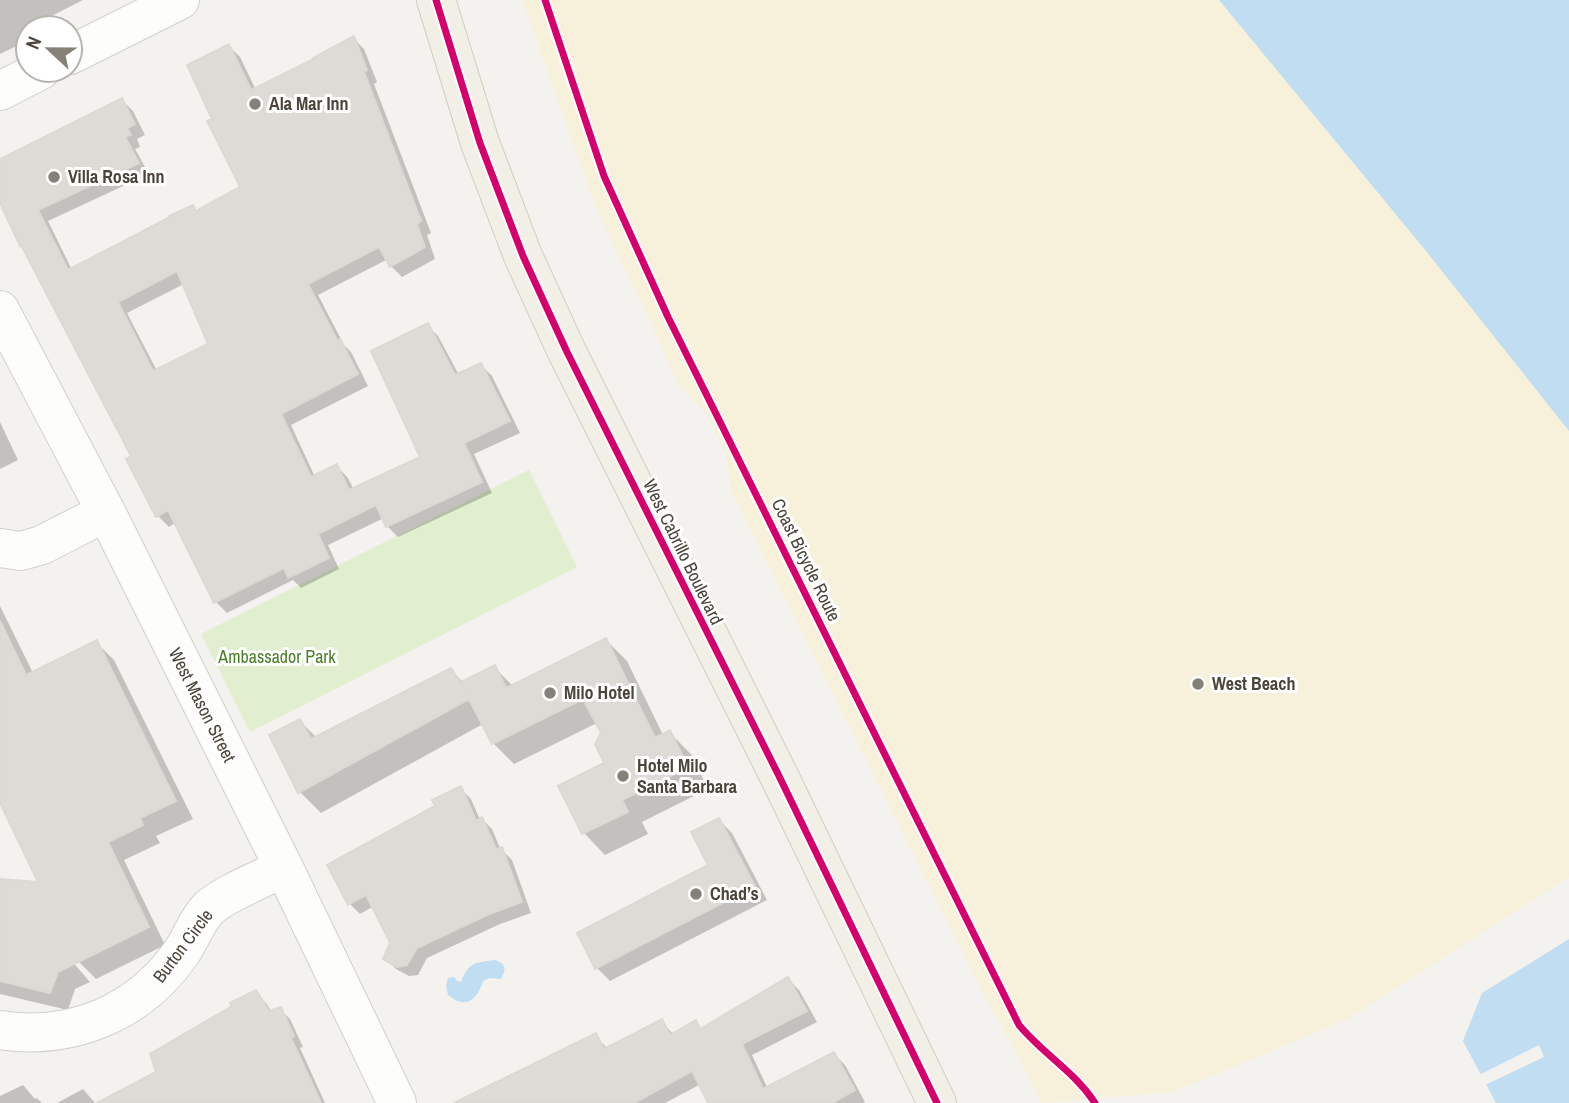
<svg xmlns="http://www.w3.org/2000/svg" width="1569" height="1103" viewBox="0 0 1569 1103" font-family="'Archivo Narrow',sans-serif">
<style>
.green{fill:#e1eecf}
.sand{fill:#f7f0da}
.water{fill:#c0ddf1}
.pier{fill:#f4f2ee}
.shadow{fill:#0003;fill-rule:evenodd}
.building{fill:#dedbd6;stroke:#dcd9d4;stroke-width:2;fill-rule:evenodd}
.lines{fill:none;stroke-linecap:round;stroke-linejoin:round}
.minor-casing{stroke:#d2d0cb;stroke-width:40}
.major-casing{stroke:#d6cebb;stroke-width:40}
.minor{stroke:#fdfdfc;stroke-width:38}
.major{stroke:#f2efe6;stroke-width:38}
.cycleway-casing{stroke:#fff;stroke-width:11}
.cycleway{stroke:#d6006c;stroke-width:7}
.poi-dot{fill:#868178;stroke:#fff;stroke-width:2.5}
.labels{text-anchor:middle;stroke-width:6;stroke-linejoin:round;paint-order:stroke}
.poi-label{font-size:18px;font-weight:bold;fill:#4b4439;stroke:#fff;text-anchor:start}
.street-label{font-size:18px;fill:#4b4439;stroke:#fff}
.park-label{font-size:18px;fill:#4a7f2a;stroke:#fff}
</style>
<rect width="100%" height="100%" fill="#f4f2ee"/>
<polygon class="green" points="529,470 577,567 250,732 201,634"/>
<polygon class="sand" points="522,0 1219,0 1426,251 1569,431 1569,877 1348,1019 1174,1092 1042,1103 979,985 731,491 726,453 705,412 680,387 595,206"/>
<g class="water">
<polygon points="1219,0 1569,0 1569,431 1426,251"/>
<polygon points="1569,939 1569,1103 1496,1103 1463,1041 1482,993"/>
<path d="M494,960C506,963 507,968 501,979L489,978L483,981C477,1000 466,1010 448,995L446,986L448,978L454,977L457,981L461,982C469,962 474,963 494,960Z"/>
</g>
<polygon class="pier" points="1539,1045 1544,1057 1483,1086 1477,1076"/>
<g class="shadow">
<polygon points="0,0 83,0 28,28 18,34 23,43 0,54"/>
<path d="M353,38L364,49L377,82L374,84L431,233L427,235L435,259L402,277L391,266L388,259L318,295L344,345L351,352L368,386L291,425L315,477L337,466L348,478L354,490L423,458L427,325L438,336L459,375L481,365L492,376L520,433L474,454L492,493L398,537L387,526L384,518L328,545L339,569L301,588L293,580L227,613L216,602L176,522L169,527L158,516L134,457L0,200V161L122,100L133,111L145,135L137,139L140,147L135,149L149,174L48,221L72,270L193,207L198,212L242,188L215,119L229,46L240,57L256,90L316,60ZM184,284L210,344L157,371L127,313Z"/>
<polygon points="0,422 18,460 0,469"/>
<polygon points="0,606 33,673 96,642 114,660 193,819 156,836 160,843 124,860 165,945 96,979 78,961 0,799"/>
<polygon points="606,640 627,661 663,735 669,732 691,754 708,789 642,822 648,834 605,855 584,833 561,787 606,764 603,733 597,723 514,764 493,743 483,724 321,813 300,792 300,721 317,738 451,670 463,682 495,668 513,686"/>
<polygon points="460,788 471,799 480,820 482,819 492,829 500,848 512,860 531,913 500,924 427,958 418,975 409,976 396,969 385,958 392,943 374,906 360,914 350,904 437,807"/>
<polygon points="719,820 732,833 767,900 610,981 597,968 711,866"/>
<polygon points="0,878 90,982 75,989 68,1010 0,994"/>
<polygon points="788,979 799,990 817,1022 752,1055 768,1089 834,1054 845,1065 865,1102 863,1103 710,1103 701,1084 665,1103 458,1103 595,1035 608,1049 661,1021 674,1035 696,1023 703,1030"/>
<polygon points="255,993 266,1003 272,1012 280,1009 290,1019 303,1047 300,1048 325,1103 101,1103 158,1073"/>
<polygon points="23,1085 35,1099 37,1098 42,1103 0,1103 0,1096"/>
<polygon points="83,1089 95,1103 57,1103"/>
</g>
<g class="building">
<path d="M354,36L367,70L364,72L421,221L417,224L425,247L390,267L379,247L308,284L337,340L340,339L358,374L281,414L311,477L337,464L349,490L420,457L371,351L428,323L455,375L481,363L510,421L464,443L482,482L386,527L376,505L318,534L329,558L288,578L284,568L214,603L168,510L156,517L126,459L131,456L21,245L20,246L0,203V159L122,98L135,124L127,128L131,135L125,137L139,163L38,210L68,270L170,217L169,216L193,205L196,211L240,187L207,121L212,119L187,65L229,44L251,90L314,59L313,58ZM177,271L208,344L153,371L118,302Z"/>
<polygon points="0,621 26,675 97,640 176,801 140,818 143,825 108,842 149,927 58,972 50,993 0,981 0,879 38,882 0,803"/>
<polygon points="606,638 655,738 670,730 688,767 622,800 628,812 582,834 558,786 604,763 595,744 601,733 583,699 492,744 469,699 298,793 269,735 300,719 311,739 451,668 467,693 461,682 495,665 506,688"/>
<polygon points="461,786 476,821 482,817 496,849 502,847 522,902 489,914 417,948 407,965 397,967 383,959 390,943 366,895 348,905 327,865 435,806 432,800"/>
<polygon points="719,818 755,886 595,969 577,933 708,865 691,832"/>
<polygon points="788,977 807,1011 742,1044 763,1089 834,1052 855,1090 832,1103 708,1103 692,1071 634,1103 454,1103 596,1033 604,1049 662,1019 670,1035 696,1020 700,1029"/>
<polygon points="256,990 269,1011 281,1007 294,1036 291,1038 321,1103 97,1103 156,1072 150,1054 232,1006 230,1003"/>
</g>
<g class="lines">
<g class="minor-casing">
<g id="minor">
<polyline points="70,55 180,0"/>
<polyline points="0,91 41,70"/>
<polyline points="0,310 106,512 284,868 397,1103"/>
<polyline points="0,548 21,551 42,545 106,512"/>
<path d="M0,1030C72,1041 139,1013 181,953C191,939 196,921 209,908C224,894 264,878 284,868"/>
</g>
</g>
<g class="major-casing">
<polyline id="major" points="436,0 480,143 523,256 567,352 780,778 937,1103"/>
</g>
<use href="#minor" class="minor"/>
<use href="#major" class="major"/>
<g class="cycleway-casing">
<g id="cycleway">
<polyline points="436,0 480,143 523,256 567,352 780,778 937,1103"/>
<path d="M545,0L604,176L668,317L1019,1025C1043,1054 1074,1071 1095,1103"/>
</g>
</g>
<use href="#cycleway" class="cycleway"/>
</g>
<g class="poi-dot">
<circle cx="255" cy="104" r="7"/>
<circle cx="54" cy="177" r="7"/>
<circle cx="1198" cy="684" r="7"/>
<circle cx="550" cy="693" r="7"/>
<circle cx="623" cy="776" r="7"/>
<circle cx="696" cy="894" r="7"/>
</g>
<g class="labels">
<g class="poi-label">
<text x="269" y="110">Ala Mar Inn</text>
<text x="68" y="183">Villa Rosa Inn</text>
<text x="1212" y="690">West Beach</text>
<text x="564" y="699">Milo Hotel</text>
<text x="637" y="772">Hotel Milo<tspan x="637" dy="21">Santa Barbara</tspan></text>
<text x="710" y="900">Chad’s</text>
</g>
<g class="street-label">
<text transform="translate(683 552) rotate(64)" y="6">West Cabrillo Boulevard</text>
<text transform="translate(806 560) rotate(64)" y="6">Coast Bicycle Route</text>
<text transform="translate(202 705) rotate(63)" y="6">West Mason Street</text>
<text transform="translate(183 946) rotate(-53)" y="6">Burton Circle</text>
</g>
<g class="park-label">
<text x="277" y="663">Ambassador Park</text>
</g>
</g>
<g transform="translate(49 49) rotate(292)"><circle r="33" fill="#ffffff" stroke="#b7b4b0" stroke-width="2"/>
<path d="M0-5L12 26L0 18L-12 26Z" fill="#868178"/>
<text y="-10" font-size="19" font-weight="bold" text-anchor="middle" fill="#4b4439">N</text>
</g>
</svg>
